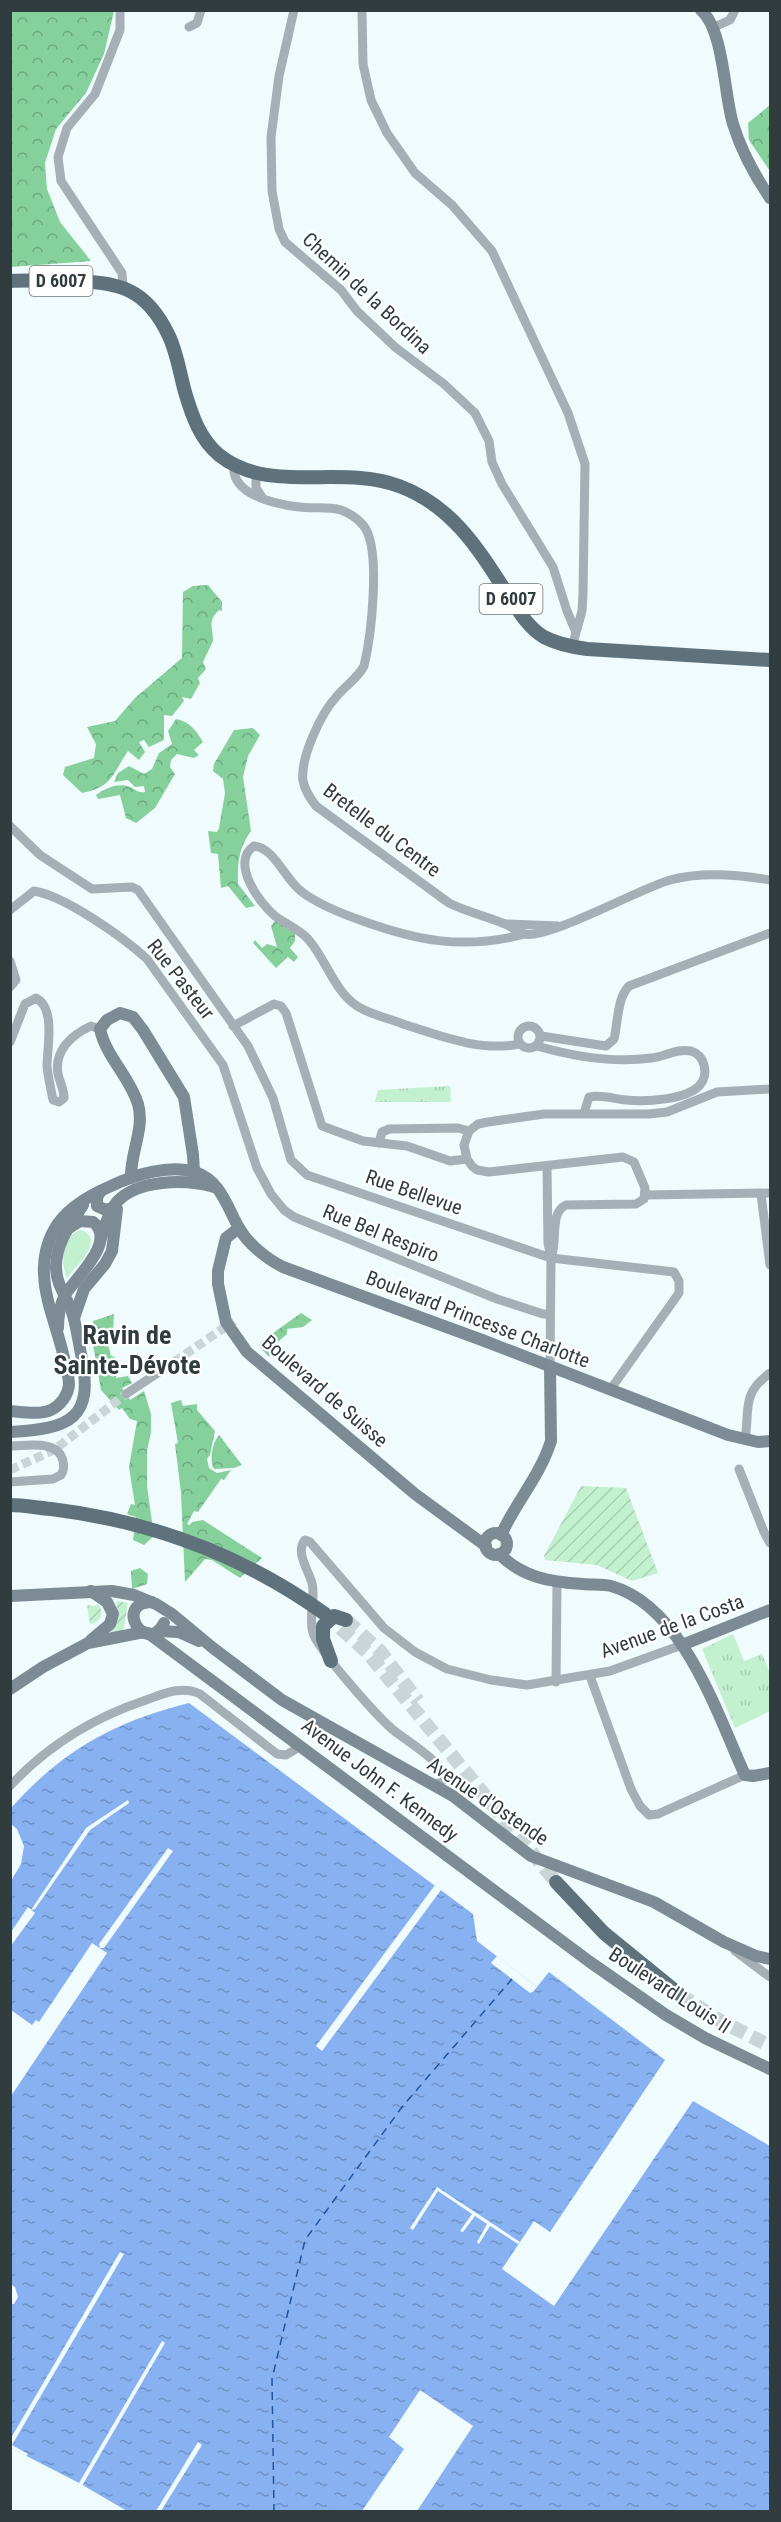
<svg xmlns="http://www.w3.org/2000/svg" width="781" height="2522" viewBox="0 0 781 2522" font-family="'Roboto Condensed',sans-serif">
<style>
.grass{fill:#c3f0ce}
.forest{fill:url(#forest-crowns)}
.park{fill:url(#park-tufts)}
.garden{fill:url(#garden-furrows)}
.water{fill:url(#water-ripples)}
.pier{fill:#effbfd}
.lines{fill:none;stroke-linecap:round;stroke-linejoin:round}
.ferry{stroke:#22539f;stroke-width:1.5;stroke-dasharray:8 6;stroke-linecap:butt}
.street-tunnel{stroke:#c9d5d7;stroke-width:9;stroke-dasharray:9 4.5;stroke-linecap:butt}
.primary-tunnel{stroke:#c9d5d7;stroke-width:14;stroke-dasharray:14 7;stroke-linecap:butt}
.street{stroke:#a5afb5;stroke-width:9}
.secondary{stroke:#7c8b94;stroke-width:12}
.primary{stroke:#5f727c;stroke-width:14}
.labels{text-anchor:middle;stroke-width:4.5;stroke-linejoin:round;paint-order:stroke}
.shield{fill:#fff;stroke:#6e7678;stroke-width:1.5}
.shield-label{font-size:18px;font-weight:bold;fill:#303c3e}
.street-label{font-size:20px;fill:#303c3e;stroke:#fff}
.district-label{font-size:26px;font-weight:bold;fill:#303c3e;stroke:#fff}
</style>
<defs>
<pattern id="forest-crowns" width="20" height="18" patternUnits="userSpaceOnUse" patternTransform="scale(1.5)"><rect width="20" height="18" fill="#86d09c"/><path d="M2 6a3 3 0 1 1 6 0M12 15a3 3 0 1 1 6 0" fill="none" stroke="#6eaa81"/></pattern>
<pattern id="park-tufts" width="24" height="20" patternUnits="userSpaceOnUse" patternTransform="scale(1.5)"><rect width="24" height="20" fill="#c3f0ce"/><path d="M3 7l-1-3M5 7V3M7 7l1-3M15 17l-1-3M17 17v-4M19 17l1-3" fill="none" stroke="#a8cfb2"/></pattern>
<pattern id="garden-furrows" width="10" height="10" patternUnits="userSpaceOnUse" patternTransform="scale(1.5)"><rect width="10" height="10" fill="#c3f0ce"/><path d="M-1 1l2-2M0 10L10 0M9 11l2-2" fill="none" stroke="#a8cfb2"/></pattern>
<pattern id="water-ripples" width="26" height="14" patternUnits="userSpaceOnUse" patternTransform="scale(1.5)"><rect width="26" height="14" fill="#88b1f2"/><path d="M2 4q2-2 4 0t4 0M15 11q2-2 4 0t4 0" fill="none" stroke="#7091c5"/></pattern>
</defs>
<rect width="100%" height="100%" fill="#effbfd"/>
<path class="grass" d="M81,1230C107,1239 75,1267 67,1278C60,1263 62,1235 81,1230Z"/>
<g class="forest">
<polygon points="11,10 114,11 104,54 86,93 56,129 45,163 47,189 60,222 91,261 11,267"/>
<polygon points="770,105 770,171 749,140 748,123"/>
<path d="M208,585L222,602V611L219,610C207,622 213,627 213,641L203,662L206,669L198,678L200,683L191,699L182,697L184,701L172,716L164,715V740L149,747L144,740L139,742L145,752L139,760L128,751C112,775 112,787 82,793L63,775L65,767L94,758L96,744L87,727L115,721L135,698L182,658L183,592L193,586Z"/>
<path d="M176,719C190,722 196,730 203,742L194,750L199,755L194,758L177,754L171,760L170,767L175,774L155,808L136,823L126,818L120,795L98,799L96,795C105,788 119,782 130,787C137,790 137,793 145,792L144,786L135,787L128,780L114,782L118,773L129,766L144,774L152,769L159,753L172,744L168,731Z"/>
<path d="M253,728L260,735L248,756L243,777L251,831C238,850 238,862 238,884L255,906L246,908L228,886L221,888L218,854L211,853L208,831L217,832L219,828L225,793L223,779L213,771L214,764L234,730Z"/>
<polygon points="275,921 295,933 295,941 290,948 298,957 294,962 288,957 276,968 253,943 255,940 262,948 267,944 277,947 271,926"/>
<polygon points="301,1313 312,1320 303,1327 287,1329 287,1334 273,1346 269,1357 259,1346 262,1341"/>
<polygon points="114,1314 113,1334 107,1340 111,1356 115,1357 118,1366 116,1378 128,1376 132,1383 122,1388 130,1400 144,1391 151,1414 151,1432 147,1451 147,1486 154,1536 144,1545 133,1540 136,1517 127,1514 131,1504 135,1505 129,1467 137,1421 130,1419 122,1408 119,1410 101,1390 92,1339 94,1338 93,1321"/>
<polygon points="181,1400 183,1406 197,1404 197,1410 215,1431 210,1455 207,1459 209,1468 217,1473 231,1470 224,1480 221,1479 198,1512 194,1511 187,1524 190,1525 192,1522 203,1520 262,1558 240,1578 212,1560 205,1559 185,1582 181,1493 175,1444 178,1443 171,1403"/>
<path d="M219,1435L242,1465L234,1468L214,1469C209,1460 212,1443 219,1435Z"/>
<polygon points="140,1568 148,1574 147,1584 132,1589 131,1571"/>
</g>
<g class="park">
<polygon points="450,1086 451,1102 375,1102 378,1090"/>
<polygon points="733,1634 744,1661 762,1654 770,1673 770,1711 735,1728 702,1649"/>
</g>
<g class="garden">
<polygon points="581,1486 626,1488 658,1573 632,1581 597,1565 545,1560 544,1556"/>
<path d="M116,1601L128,1603C127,1608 125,1626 123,1630L110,1634L118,1612Z"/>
<path d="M98,1604C105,1613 101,1623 90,1624L87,1605L95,1606Z"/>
</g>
<path class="water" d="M189,1703L473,1914L477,1941L537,1987L549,1972L665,2060L550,2232L534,2221L502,2269L554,2306L693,2101L770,2146V2511H417L473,2426L420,2390L389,2437L404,2449L362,2511H127L79,2483L11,2448L10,2304H14L18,2297L15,2287L10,2284L11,2096L107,1953L92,1943L39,2022L36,2020L32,2025L11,2010L10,1947L35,1913L28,1907L11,1932V1881L21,1864L24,1846L17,1829L11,1824V1808C63,1750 114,1722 189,1703Z"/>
<g class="pier">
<polygon points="128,1800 129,1803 90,1830 35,1909 31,1910 86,1828"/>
<polygon points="168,1848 173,1851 104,1948 100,1948 99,1944"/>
<polygon points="435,1885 441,1890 322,2051 316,2046"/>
<polygon points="497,1956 537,1987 534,1991 530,1993 491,1963"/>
<polygon points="437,2187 520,2242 518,2244 490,2226 479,2244 477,2242 487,2224 475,2216 463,2232 460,2231 472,2214 438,2191 413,2230 410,2228"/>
<polygon points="120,2252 124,2254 12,2445 28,2454 26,2456 11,2448 11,2438"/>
<polygon points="162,2341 165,2343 82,2486 79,2483"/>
<polygon points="198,2442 202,2445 161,2511 156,2511"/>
</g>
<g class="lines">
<polyline class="ferry" points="274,2512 272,2379 305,2240 402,2107 512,1979"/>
<g class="street-tunnel">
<polyline points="174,1362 234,1321"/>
<polyline points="10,1470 54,1450 126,1394"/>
</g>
<g class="primary-tunnel">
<polyline points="325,1614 367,1652 556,1882"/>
<polyline points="346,1620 380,1651 418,1701"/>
<polyline points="679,1994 717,2019 770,2046"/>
</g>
<g class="street">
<polyline points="120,10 120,30 95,94 67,128 58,157 61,181 122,273 123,287"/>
<polyline points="294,10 279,76 271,137 272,191 279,229 285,242 341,290 357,311 395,347 444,384 475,413 489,441 492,462 502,484 553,567 567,611 575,630"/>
<polyline points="362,10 363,64 371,100 387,133 415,173 452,205 492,251 568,413 585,464 583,594 582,611 572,647"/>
<polyline points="189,27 197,23 201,10"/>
<polyline points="712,28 730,20 735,10"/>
<path d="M234,464C230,495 275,504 299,507C313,509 327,506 341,510C349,513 357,518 363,525C382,547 371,637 364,666C357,679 346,685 337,696C321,713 300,758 303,781C305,791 310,798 316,806L449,903C467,912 486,916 505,924C511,926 518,933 525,934C547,940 641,888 670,880C702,871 739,875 770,880"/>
<polyline points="256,474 256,488 262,497"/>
<polyline points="10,826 40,855 92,889 132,887 138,890 248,1046 273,1098 291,1160 307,1175 551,1258 674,1272 679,1281 679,1293 610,1390"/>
<path d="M10,910L34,891C65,896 123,937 147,959L223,1065L257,1168L271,1194L284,1210L294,1217L497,1299L543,1314H550"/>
<polyline points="507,924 558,926"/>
<polyline points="10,961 16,980 10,987"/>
<circle cx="529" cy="1037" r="11"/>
<polyline points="233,1026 274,1004 281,1006 286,1013 322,1126 363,1141 407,1146 450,1161 467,1159"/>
<path d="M541,1036L606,1046L614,1039C618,1023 617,998 629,986L770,933"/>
<path d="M10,1042L25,1004L36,998C56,1008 47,1048 47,1066C48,1077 51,1089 53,1100L59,1102L64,1098C64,1089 60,1083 58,1074C54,1051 71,1035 91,1026L100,1029"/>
<path d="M519,1044C481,1052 440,1036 403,1024C388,1018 371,1015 357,1006C334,991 326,959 308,939C299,929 285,924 275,916C259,903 230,862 254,846C275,848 285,880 302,892C318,904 340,913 360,920C417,941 464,950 525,934"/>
<path d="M537,1046C572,1056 615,1063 651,1058C665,1057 676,1048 691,1051C705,1055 709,1074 700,1085C687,1100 645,1102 626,1100C614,1099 601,1094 589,1097L584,1113"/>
<polyline points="379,1143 382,1132 389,1129 458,1128 469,1131"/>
<polyline points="547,1167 548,1243 551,1258 550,1367"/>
<polyline points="761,1194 770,1265"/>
<polyline points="645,1195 770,1193"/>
<path d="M551,1258C558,1241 549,1213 566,1205L636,1204L644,1199L645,1188L634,1162L623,1157L489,1172L477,1170L472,1166L467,1159L464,1145L469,1131L478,1124L488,1122L544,1114H649L667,1112L717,1092L770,1089"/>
<polyline points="126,1394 174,1362"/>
<path d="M745,1440C750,1409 741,1394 770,1373"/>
<path d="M10,1446C27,1446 58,1439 63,1461C64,1467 64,1470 61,1475L53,1479L10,1482"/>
<polyline points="739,1469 764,1532 770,1543"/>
<polyline points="590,1676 631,1789 640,1806 649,1815 658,1814 745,1775"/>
<polyline points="556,1682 557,1583"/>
<path d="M432,1783L437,1784L445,1779C445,1763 405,1740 392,1729C377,1716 318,1650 313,1633C308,1617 316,1599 312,1583C308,1569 295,1552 305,1540L310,1542L384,1628L415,1652L447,1669L491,1680L527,1685L610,1671L682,1645"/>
<path d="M10,1786C48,1745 95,1717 146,1700C163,1694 182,1685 200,1694L277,1754L286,1755L301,1746"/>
<polyline points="735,1951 770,1977"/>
</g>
<g class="secondary">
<path d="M701,10C724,30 724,95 733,124C741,150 755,176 770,198"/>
<path d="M131,1178C130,1153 145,1129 138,1104C130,1077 106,1057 100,1029L107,1020L120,1013L133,1017L143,1030L184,1097L193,1155L194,1172"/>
<polyline points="101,1191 97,1197 97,1206 106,1210 112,1208"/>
<polyline points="239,1228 226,1238 218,1271 218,1284 226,1322 247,1352 415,1494 486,1546"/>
<path d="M101,1238C105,1226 108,1213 116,1203C136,1179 186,1179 214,1187"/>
<polyline points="74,1318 84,1289 105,1264 112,1251 117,1209"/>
<path d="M58,1328C58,1317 60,1305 65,1295C75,1278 118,1241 93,1222L80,1221L69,1228"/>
<path d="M10,1411C23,1412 39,1415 51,1410C61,1405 68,1395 69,1385C69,1376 66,1366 64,1358C58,1330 45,1302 44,1274C43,1259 47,1242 54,1230C65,1209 90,1195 111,1186C134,1175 169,1164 195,1172C221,1181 227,1207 239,1228C248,1244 267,1259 283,1267L482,1340L728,1435L758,1442L770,1441"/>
<path d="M10,1432C70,1429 95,1419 81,1354C78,1339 76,1323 71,1309C65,1295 56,1283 56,1267C56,1242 71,1224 83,1205"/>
<circle cx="496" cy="1544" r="11"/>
<path d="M501,1535C516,1502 540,1476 551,1441L550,1367"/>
<path d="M499,1554C524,1578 550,1582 583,1584C592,1585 602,1584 611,1586C683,1606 717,1714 745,1775L753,1776L770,1773"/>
<polyline points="91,1591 107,1602 113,1614 110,1624 91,1640"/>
<polyline points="10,1596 112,1591 134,1595 156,1604 172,1614 213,1648 282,1700 453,1796 531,1856 654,1902 724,1942 756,1956 770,1959"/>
<path d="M152,1602C112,1603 147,1657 164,1623"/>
<polyline points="158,1631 179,1632 199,1641"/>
<polyline points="148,1633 590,1962 666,2015 705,2038 770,2069"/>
<polyline points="682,1645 770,1610"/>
<polyline points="10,1689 43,1667 88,1643 144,1632"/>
</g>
<g class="primary">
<path d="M10,281C30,280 50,281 69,281C118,282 146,287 169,336C177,353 180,374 185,392C192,416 200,439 219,455C269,495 341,464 399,486C451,505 478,548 506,592C517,608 527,627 544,637C557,644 572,647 587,649L770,660"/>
<path d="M10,1505C24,1505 38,1508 51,1509C150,1521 244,1556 325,1614"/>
<polyline points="331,1661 323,1639 323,1626 334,1616 346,1620"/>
<polyline points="556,1882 604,1933 679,1994"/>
</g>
</g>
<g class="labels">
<g class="shield">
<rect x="29.5" y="266" width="63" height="30" rx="4.5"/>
<rect x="479.5" y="584" width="63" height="30" rx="4.5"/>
</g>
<g class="shield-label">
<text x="61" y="287">D 6007</text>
<text x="511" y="605">D 6007</text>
</g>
<g class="street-label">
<text transform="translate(367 293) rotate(43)" y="7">Chemin de la Bordina</text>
<text transform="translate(382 830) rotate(37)" y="7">Bretelle du Centre</text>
<text transform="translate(181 979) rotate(52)" y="7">Rue Pasteur</text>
<text transform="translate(414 1192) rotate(19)" y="7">Rue Bellevue</text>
<text transform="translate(381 1233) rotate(22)" y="7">Rue Bel Respiro</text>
<text transform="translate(478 1319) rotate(21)" y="7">Boulevard Princesse Charlotte</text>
<text transform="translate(325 1391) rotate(41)" y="7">Boulevard de Suisse</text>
<text transform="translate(672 1626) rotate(-20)" y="7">Avenue de la Costa</text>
<text transform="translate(380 1780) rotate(37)" y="7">Avenue John F. Kennedy</text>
<text transform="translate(488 1801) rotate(34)" y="7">Avenue d'Ostende</text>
<text transform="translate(670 1990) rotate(33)" y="7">Boulevard Louis II</text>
</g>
<g class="district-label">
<text x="127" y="1344">Ravin de<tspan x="127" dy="30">Sainte-Dévote</tspan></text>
</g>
</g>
<rect width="781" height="2522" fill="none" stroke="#303c3e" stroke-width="24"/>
</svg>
